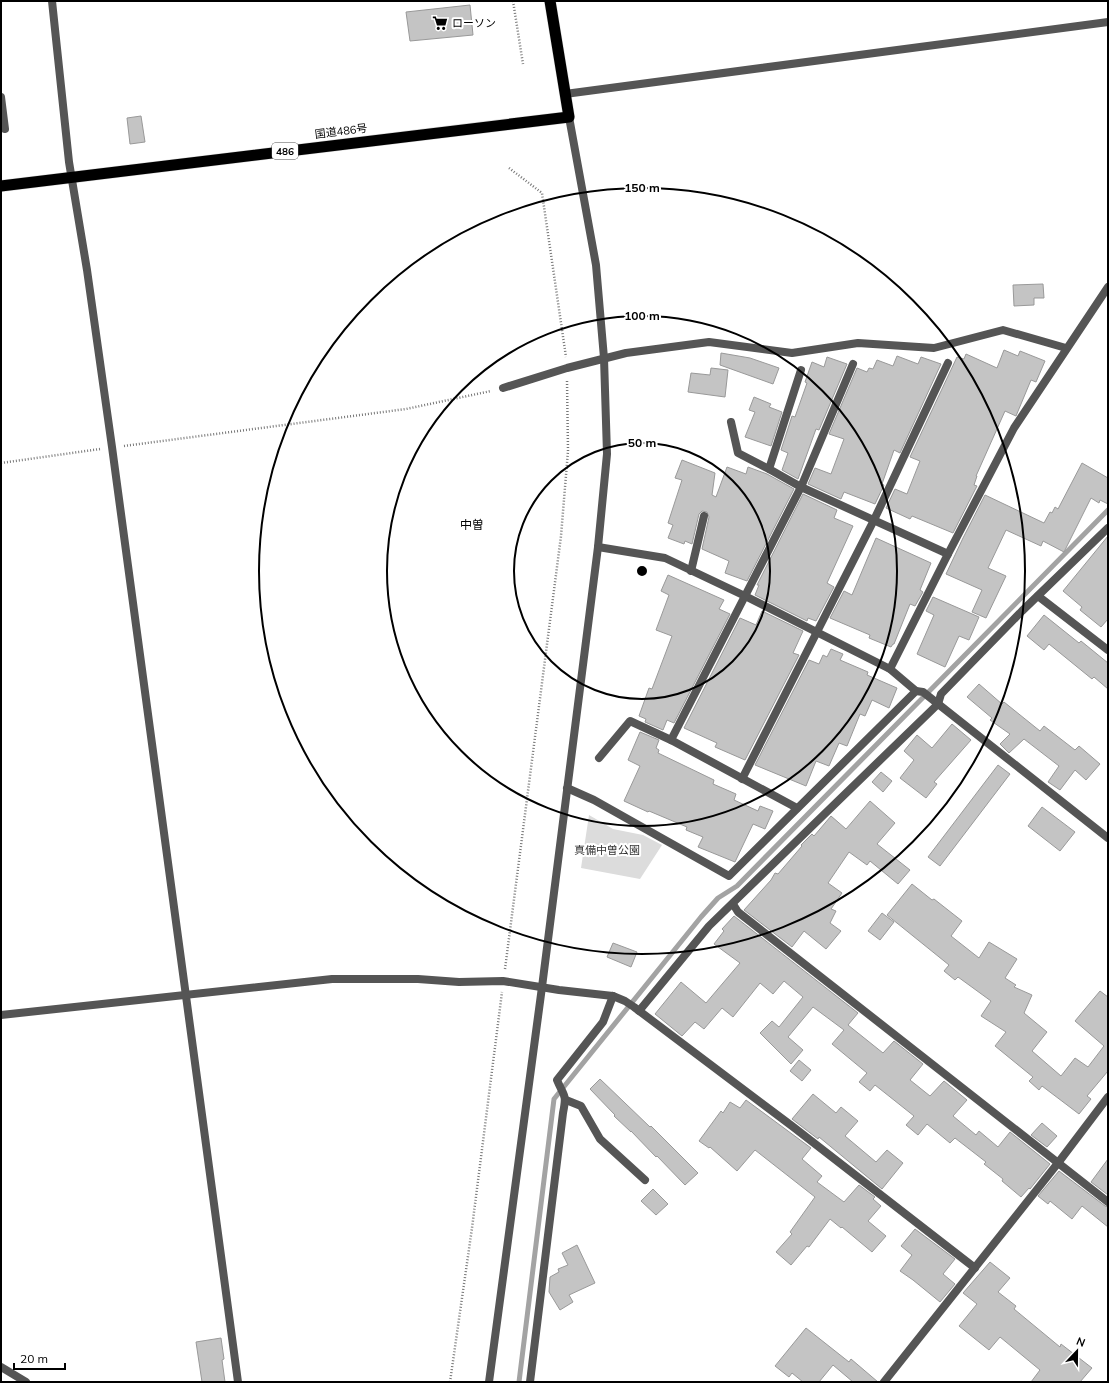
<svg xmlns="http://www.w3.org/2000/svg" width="1109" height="1383" viewBox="0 0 1109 1383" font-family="Mulish,'Noto Sans JP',sans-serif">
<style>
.green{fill:#dcdcdc}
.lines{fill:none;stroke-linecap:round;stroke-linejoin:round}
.stream{stroke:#a3a3a3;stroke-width:5}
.building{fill:#c4c4c4;stroke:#999}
.trunk-casing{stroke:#dbdbdb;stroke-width:12}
.path{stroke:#777;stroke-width:2.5;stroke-dasharray:1 2;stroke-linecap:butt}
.minor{stroke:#555;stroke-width:8}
.tertiary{stroke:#555;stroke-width:8}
.trunk{stroke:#000;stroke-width:11}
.ring{fill:none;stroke:#000;stroke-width:2}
.labels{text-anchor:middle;stroke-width:4;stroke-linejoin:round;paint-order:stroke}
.shield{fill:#fff;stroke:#4c4c4c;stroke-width:1}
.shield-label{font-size:10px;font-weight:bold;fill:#000}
.poi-label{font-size:11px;fill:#000;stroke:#fff;text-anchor:start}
.street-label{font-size:11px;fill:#000;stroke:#fff}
.park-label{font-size:11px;fill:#333;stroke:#fff}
.neighbourhood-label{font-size:12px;fill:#000;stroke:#fff}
.centre{fill:#000;stroke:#fff;stroke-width:2}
.ring-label{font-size:12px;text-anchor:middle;font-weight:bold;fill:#000;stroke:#fff;stroke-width:4;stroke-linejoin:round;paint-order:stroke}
</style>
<rect width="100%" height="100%" fill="#fff"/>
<polygon class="green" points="589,815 613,829 643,835 662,845 640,879 581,868"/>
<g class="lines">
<polyline class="stream" points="519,1382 554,1099 701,917 718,898 737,886 1108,510"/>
</g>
<g class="building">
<polygon points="470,5 473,35 410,41 406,12"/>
<polygon points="141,116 145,142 130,144 127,118"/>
<polygon points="1043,284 1044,298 1034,298 1034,305 1014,306 1013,285"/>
<polygon points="1004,350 1018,356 1020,351 1045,361 1036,382 1031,380 1016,416 1005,411 976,476 977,476 974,485 977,486 953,533 912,516 910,519 886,508 895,489 907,494 920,461 910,457 957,357 964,359 966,354 997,368"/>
<polygon points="721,353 750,358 779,368 773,384 720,365"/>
<polygon points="897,356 918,364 921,357 941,364 900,453 894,450 882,484 884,485 875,504 844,492 841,499 808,484 815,468 831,474 844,439 829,434 857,368 867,372 869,368 873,369 877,360 893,366"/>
<polygon points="827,357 847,364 819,430 816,429 798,479 782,470 788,453 781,450 792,416 795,417 807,383 805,382 812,362 824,367"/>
<polygon points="711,368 728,370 725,397 688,392 691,373 710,375"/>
<polygon points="754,397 771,404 769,407 782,412 771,446 745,437 755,412 749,410"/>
<polygon points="682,460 715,473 712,495 716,497 727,467 746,474 748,467 767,474 794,489 747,581 725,573 729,561 702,549 709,517 707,512 702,511 699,514 692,544 685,541 684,544 668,538 673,525 668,523 682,480 675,478"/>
<polygon points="1082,463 1108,478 1108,504 1100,500 1099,503 1091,498 1064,552 1043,541 1041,546 1006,530 988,568 1006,576 986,618 972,612 982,590 946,574 963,538 985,495 1044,523 1050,512 1052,513 1055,507 1058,509"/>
<polygon points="803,494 837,510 834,518 853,526 827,583 834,587 816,621 808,618 807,621 755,595 759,585 757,585"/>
<polygon points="1108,536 1108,619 1101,627 1080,610 1082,607 1063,591"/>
<polygon points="876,538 931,563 920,590 923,592 915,606 910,604 894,644 893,644 891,647 869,638 870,635 830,618 844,591 852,595"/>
<polygon points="668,575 724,600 719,609 730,614 674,723 667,720 663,730 645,722 646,719 639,716 649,688 652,689 672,636 656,630 669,595 661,591"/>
<polygon points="933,597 979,617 969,640 959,636 945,667 917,654 934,615 926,611"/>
<polygon points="762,611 803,631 793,653 799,655 745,760 715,747 717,743 684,728 740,618 756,625"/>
<polygon points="1044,615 1079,643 1081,641 1108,663 1108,689 1094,677 1092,679 1049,644 1044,650 1027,636"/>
<polygon points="831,649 843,654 840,660 868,672 867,675 897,688 889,708 872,700 865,716 860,714 847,746 839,743 829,766 816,761 806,786 755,765 809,660 819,664 823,655 827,657"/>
<polygon points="979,684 1002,704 1004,702 1040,731 1044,726 1075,750 1079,746 1100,764 1086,780 1075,770 1060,790 1048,782 1059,766 1024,739 1009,753 1000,744 1010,734 990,720 992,718 967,697"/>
<polygon points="952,724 971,740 934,782 937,784 926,798 900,778 914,760 904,751 917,735 932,748"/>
<polygon points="640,732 659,740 656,748 659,750 658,753 714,780 713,784 736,794 734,800 758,811 760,806 773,811 765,829 753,824 735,862 698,847 703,837 686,830 687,827 649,811 648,812 624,801 640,766 628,760"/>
<polygon points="998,765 1010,774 940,866 928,857"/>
<polygon points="881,772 892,781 883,792 872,782"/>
<polygon points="870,801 895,823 877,844 910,870 898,884 870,861 867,865 849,852 828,883 842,893 831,909 836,911 830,923 841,931 826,949 804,931 792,947 744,910 771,880 775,873 778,874 802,846 801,845 812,834 814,836 831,816 846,829"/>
<polygon points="1042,807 1075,832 1060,851 1028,826"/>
<polygon points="912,884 932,900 934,899 962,921 951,936 979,958 989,942 1017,959 1005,978 1016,985 1014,987 1032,995 1024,1013 1047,1032 1032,1051 1061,1076 1075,1058 1088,1067 1104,1046 1075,1021 1100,991 1108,997 1108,1071 1087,1096 1091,1099 1079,1114 1042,1086 1039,1090 1029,1081 1033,1077 995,1046 1006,1032 981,1016 991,1001 958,977 955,980 944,971 949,965 887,915"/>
<polygon points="882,913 894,922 880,940 868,931"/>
<polygon points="734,916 858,1013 848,1025 883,1053 894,1041 923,1064 910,1080 930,1096 944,1081 967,1100 953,1116 976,1135 979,1131 998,1147 1010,1132 1050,1164 1030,1189 1029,1188 1021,1197 1002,1181 1003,1179 984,1164 986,1162 955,1138 950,1143 927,1124 918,1135 906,1125 914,1116 875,1085 870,1091 859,1082 867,1073 832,1044 844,1030 813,1007 788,1037 803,1050 791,1064 760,1033 772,1021 779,1027 803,997 784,981 773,994 760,983 733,1017 722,1008 704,1029 695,1022 682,1036 655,1014 681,982 706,1003 740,963 714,944 724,931 722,929"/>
<polygon points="613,943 637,952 631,967 607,957"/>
<polygon points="799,1060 811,1070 802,1081 790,1071"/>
<polygon points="600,1079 650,1127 651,1126 698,1173 685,1185 657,1156 656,1157 631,1131 631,1132 614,1116 615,1115 590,1089"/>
<polygon points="813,1094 836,1113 841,1107 858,1121 845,1136 876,1162 887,1150 903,1163 882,1189 819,1137 818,1139 792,1119"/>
<polygon points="746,1100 811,1148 802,1159 822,1176 817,1182 844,1202 859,1185 875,1197 873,1199 881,1206 868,1221 886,1236 872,1252 842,1227 841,1228 830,1219 809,1247 807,1246 791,1265 776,1252 792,1234 790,1232 815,1197 755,1150 737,1171 710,1147 709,1148 699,1141 721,1111 723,1113 730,1102 740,1108"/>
<polygon points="1042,1123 1057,1136 1047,1147 1031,1135"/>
<polygon points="1108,1159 1108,1195 1091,1182"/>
<polygon points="1059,1171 1105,1206 1108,1207 1108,1227 1082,1206 1072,1219 1050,1201 1048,1204 1038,1196"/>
<polygon points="653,1189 668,1204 656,1215 641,1201"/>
<polygon points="915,1229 955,1259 943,1274 955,1284 940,1302 913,1280 900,1271 912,1255 901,1246"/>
<polygon points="577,1245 595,1283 569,1295 573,1302 560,1310 549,1292 550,1277 559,1272 558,1269 568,1265 562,1253"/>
<polygon points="990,1262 1010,1278 998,1292 1016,1306 1014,1309 1060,1347 1061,1344 1092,1368 1080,1382 1031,1382 1040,1370 1000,1337 989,1350 959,1326 977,1304 963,1293"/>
<polygon points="806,1328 849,1362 851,1359 878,1382 853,1382 833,1365 819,1382 803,1382 792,1373 789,1377 775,1366"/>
<polygon points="221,1338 224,1359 222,1360 225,1382 202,1382 196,1342"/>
</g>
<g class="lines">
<g class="trunk-casing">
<polyline id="trunk" points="1,186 569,117 550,1"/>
</g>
<g class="path">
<polyline points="513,1 523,64"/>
<polyline points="509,168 542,193 566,357"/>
<polyline points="124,446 406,409 491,391"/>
<polyline points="1,463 100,449"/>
<polyline points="505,969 561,536 568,451 567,380"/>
<polyline points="450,1382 472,1228 502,992"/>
</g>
<g class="minor">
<polyline points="52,1 69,162 87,270 112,447 238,1382"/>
<polyline points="565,94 1108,22"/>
<polyline points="1,97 5,129"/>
<polyline points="801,370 769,469 801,487 853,364"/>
<polyline points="503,388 567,368 626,353 709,342 792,353 858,343 934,348 1003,330 1066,348"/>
<polyline points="731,422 738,453 769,469"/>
<polyline points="598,547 665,558 745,596 890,669 916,691 923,692 1108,838"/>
<polyline points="691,571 704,516"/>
<polyline points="1038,596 1108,650"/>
<polyline points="890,669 948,554 1014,428 1108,287"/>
<polyline points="671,740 797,808"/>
<polyline points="599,758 630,721 671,740 801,487 948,554"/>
<polyline points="742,779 874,520 948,363"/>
<polyline points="567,788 594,800 729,876 916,691"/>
<polyline points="733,904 738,912 1108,1202"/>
<polyline points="639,1011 709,926 938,704 941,694 1022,611 1108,528"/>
<polyline points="1,1015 332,979 418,979 459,982 503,981 559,990 613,996 625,1001 634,1007 792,1126 975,1268"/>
<polyline points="566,1100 581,1106 600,1139 645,1180"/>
<path d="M530,1382L563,1113C567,1093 564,1097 557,1080L603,1022L613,996"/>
<polyline points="884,1382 1058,1163 1108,1097"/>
</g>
<g class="tertiary">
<polyline points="1,1367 26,1382"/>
<polyline points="489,1382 542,987 598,547 607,454 604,358 596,265 569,117"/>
</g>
<use href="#trunk" class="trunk"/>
</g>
<g class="ring">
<circle cx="642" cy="571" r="128"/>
<circle cx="642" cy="571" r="255"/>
<circle cx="642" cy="571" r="383"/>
</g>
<defs>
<g id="supermarket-bare" transform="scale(1.2)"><path d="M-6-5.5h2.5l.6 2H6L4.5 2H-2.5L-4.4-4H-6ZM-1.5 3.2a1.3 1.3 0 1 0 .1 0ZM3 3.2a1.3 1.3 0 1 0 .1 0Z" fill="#000" stroke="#fff" stroke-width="2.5" paint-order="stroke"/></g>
</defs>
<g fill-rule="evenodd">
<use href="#supermarket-bare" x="440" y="23"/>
</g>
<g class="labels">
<rect class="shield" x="272" y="143" width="26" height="16" rx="3"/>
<g class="shield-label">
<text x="285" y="155">486</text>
</g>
<g class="poi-label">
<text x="452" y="27">ローソン</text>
</g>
<g class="street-label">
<text transform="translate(341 131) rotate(-7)" y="4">国道486号</text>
</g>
<g class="park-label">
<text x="607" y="854">真備中曽公園</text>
</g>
<g class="neighbourhood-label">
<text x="472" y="529">中曽</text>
</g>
</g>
<circle cx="642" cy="571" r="6" class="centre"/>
<g class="ring-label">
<text x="642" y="192">150 m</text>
<text x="642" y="320">100 m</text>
<text x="642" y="447">50 m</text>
</g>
<rect width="1109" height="1383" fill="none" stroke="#000000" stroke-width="4"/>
<g transform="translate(1077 1351) rotate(22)" stroke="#ffffff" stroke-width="3" paint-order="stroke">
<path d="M0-3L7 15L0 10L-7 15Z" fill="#000000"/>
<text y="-6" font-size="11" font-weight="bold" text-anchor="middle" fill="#000000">N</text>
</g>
<path d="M14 1363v6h51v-6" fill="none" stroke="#000000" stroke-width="2"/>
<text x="20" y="1363" font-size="12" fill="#000000" stroke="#ffffff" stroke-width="3" paint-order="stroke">20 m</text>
</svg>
